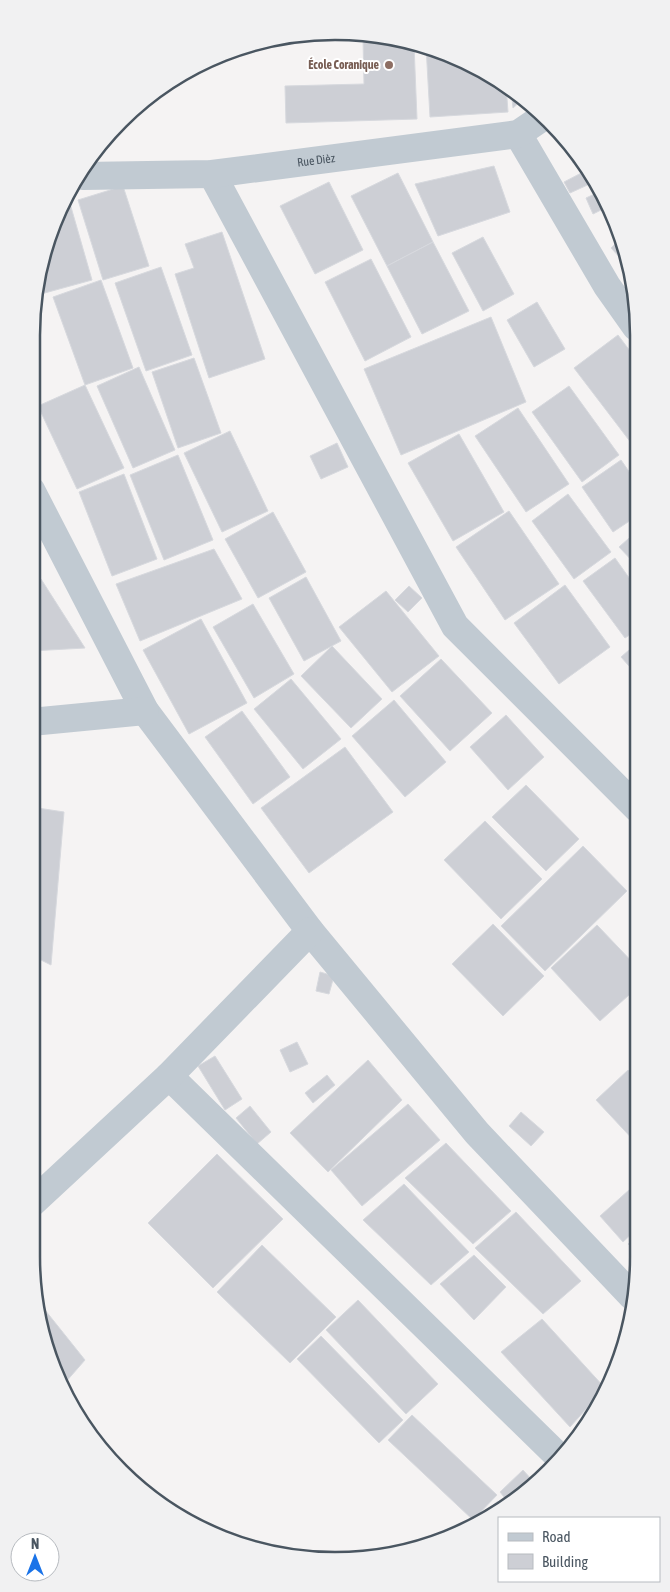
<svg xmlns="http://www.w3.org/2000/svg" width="670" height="1592" viewBox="0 0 670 1592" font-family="'Asap Condensed',sans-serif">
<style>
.building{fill:#cdcfd5;stroke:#d7d9de}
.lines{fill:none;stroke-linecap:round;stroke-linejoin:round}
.street{stroke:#c1cad2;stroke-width:28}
.education-dot{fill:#8d6e63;stroke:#fff;stroke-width:2}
.labels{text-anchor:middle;stroke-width:4;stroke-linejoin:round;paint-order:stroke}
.education-label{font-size:12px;font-weight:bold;fill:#785e54;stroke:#fff;text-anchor:end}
.street-label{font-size:12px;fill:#4a5661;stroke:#fff}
.rim{fill:none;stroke:#4a5661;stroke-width:2.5}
</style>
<rect width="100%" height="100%" fill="#f5f3f3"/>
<g class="building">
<polygon points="363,38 414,45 417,119 286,123 285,86 364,84"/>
<polygon points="426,46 432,47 504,82 506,85 508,112 430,117"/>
<polygon points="511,89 523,99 513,108"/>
<polygon points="570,145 580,160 573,163 565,147"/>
<polygon points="494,166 510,212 438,236 415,184"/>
<polygon points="587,170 594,182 570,193 564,182"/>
<polygon points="398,173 433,242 387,266 351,196"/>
<polygon points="329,182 363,250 315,274 280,206"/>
<polygon points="123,186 149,266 103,280 78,200"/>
<polygon points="601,191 609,206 593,214 586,198"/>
<polygon points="69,200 92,280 41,294 39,287 47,238"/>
<polygon points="222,232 265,359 209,378 175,274 194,268 185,244"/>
<polygon points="483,237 514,294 483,311 452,253"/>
<polygon points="619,240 626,261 624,262 611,248"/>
<polygon points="433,242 469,311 422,334 387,266"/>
<polygon points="371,259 411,337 365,361 325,282"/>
<polygon points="161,267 192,355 146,371 115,283"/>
<polygon points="101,280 133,368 85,385 53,297"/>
<polygon points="537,302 565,349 534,367 507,320"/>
<polygon points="491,317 526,402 401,455 364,369"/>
<polygon points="618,335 636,359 637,447 635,448 574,368"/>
<polygon points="194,358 221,433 178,448 152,372"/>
<polygon points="139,367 175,450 133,468 97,386"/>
<polygon points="85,385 124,468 77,489 38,406"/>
<polygon points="569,386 619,455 582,482 532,412"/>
<polygon points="518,408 569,484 526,512 475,436"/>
<polygon points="230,431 268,511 222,532 184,453"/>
<polygon points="459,434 504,512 453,541 408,463"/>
<polygon points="337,443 348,467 321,479 310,456"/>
<polygon points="178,455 213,540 164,560 130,475"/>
<polygon points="621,460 637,483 637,516 613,532 582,487"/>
<polygon points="124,474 157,559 112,576 79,492"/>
<polygon points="568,494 611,552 574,579 532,521"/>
<polygon points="509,511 559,584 505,620 456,547"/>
<polygon points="273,512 306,572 258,598 225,539"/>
<polygon points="637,531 637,566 619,547"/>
<polygon points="214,549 242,599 140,641 116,584"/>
<polygon points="615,558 637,589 637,630 625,638 583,581"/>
<polygon points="306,577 341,641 304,661 269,598"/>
<polygon points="41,579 85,648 31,651 31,581"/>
<polygon points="565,585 610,647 559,684 514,623"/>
<polygon points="409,586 422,598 408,612 395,600"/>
<polygon points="386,591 439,656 392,692 339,627"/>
<polygon points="253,604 294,674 254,698 213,627"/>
<polygon points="201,619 247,703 189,734 143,650"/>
<polygon points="637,643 637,675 621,657"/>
<polygon points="332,646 382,699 351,728 301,676"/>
<polygon points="441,659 492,713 450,751 400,696"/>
<polygon points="291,679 341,739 303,769 254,709"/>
<polygon points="394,700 446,762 405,797 352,736"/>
<polygon points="242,711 290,777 253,804 205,737"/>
<polygon points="506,715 544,757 508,790 470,747"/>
<polygon points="345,747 393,812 309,873 261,808"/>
<polygon points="526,785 579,839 546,871 492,817"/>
<polygon points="31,807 64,812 51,965 31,955"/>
<polygon points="485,821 542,879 501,919 444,860"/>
<polygon points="583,846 627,891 545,971 501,926"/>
<polygon points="493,924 544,976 503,1016 452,964"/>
<polygon points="597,925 638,968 638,987 600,1021 551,968"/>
<polygon points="320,972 334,976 329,994 316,991"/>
<polygon points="297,1042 308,1064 290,1072 280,1050"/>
<polygon points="215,1056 242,1099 225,1110 198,1066"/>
<polygon points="368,1060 402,1100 328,1172 290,1133"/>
<polygon points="628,1070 638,1081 638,1145 596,1100"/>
<polygon points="327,1075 335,1085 313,1103 305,1093"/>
<polygon points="408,1104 440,1140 362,1206 331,1170"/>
<polygon points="250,1106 271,1132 257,1144 236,1118"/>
<polygon points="521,1112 544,1132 531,1146 509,1126"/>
<polygon points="446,1143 511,1211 473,1244 405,1178"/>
<polygon points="217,1154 283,1219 213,1288 148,1223"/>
<polygon points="639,1181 639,1227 623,1242 600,1216"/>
<polygon points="404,1184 469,1252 431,1285 363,1220"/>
<polygon points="516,1212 581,1281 543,1314 475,1248"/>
<polygon points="639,1233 639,1255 628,1244"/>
<polygon points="262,1245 336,1317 290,1363 217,1292"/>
<polygon points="474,1255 506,1287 474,1320 440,1284"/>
<polygon points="358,1300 438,1384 406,1414 326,1330"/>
<polygon points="41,1305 85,1360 64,1384 47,1355 40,1307"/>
<polygon points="542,1319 605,1388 570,1427 501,1352"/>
<polygon points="321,1336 403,1420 379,1443 297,1359"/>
<polygon points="412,1415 497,1495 473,1520 388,1440"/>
<polygon points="523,1470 532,1480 508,1502 500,1492"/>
<polygon points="498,1501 503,1506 487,1520 471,1526 470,1524"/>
</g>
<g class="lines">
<g class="street">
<polyline points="518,134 607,286 636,327"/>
<polyline points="212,174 455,626 638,809"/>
<path id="s1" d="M83,176L212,174L518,134L543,117"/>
<polyline points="31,490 145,711 310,931 477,1133 632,1296"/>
<polyline points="31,722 145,711"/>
<polyline points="169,1076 559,1457"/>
<polyline points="31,1204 169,1076 310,931"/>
</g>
</g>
<circle class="education-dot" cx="389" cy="65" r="5"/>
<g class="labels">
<g class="education-label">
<text x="379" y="69">École Coranique</text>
</g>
<g class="street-label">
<text dy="4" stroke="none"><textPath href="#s1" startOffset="234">Rue Dièz</textPath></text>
</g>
</g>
<path d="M0 0H670V1592H0ZM335 40H335A295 295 0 0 1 630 335V1257A295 295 0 0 1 335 1552H335A295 295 0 0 1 40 1257V335A295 295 0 0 1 335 40Z" fill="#f1f1f2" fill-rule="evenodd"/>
<path class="rim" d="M335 40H335A295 295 0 0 1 630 335V1257A295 295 0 0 1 335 1552H335A295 295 0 0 1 40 1257V335A295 295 0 0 1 335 40Z"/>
<rect x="498" y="1517" width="162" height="65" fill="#ffffff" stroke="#b7bbc0"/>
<rect x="508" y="1533" width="25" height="8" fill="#c1cad2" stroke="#b7bbc0"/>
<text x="542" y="1542" font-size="15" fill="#4a5661">Road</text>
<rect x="508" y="1554" width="25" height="15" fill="#cdcfd5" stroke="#b7bbc0"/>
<text x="542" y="1567" font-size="15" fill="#4a5661">Building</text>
<g transform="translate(35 1557)"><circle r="24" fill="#ffffff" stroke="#b7bbc0"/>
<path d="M0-4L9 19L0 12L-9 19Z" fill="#1a73e8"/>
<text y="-8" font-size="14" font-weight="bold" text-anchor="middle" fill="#4a5661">N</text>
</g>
</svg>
